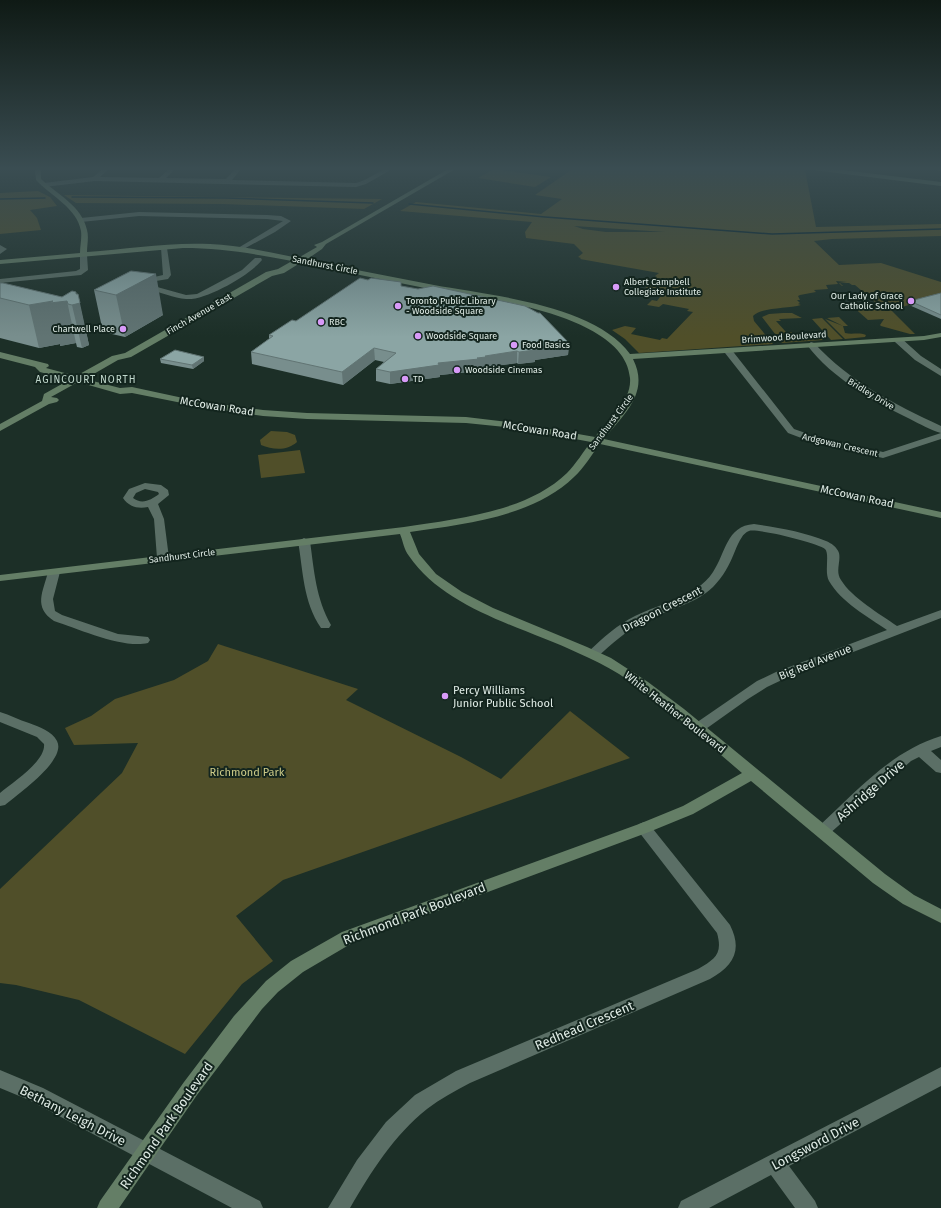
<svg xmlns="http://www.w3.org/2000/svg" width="941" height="1208" viewBox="0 0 941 1208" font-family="'Fira Sans',sans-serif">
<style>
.green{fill:#504f29;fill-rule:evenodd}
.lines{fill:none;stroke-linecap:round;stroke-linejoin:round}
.stream{stroke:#00202c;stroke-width:1.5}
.street{fill:#5b6f66;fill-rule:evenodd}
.secondary{fill:#647e66;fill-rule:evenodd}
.wall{fill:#788e8d}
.shaded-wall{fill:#617473}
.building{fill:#8ba5a4;stroke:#617473}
.poi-dot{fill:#d89af8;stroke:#13251e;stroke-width:1.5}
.labels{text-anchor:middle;stroke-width:4;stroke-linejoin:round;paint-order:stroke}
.far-street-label{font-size:9px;fill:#dfebe5;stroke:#13251e}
.far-poi-label{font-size:9px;fill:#dfebe5;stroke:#13251e;text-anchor:start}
.far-neighbourhood-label{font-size:10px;letter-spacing:1px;fill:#c0d7cc;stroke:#13251e}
.street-label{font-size:11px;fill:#dfebe5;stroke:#13251e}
.poi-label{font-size:11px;fill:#dfebe5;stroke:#13251e;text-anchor:start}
.park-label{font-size:11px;fill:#cdcb88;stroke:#13251e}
.near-street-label{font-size:13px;fill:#dfebe5;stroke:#13251e}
</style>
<rect width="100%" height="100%" fill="#1c2f27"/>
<g class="green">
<path d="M574,168H791L805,170L816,227L941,224V236L832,239L814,241L839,265L881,263L941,282V296L891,310L915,334H910L881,326L880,325L884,319L868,320L851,305L876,303L855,285H852L849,283H840L843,286H842L839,283L847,282L836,281L838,284L826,285L828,289L814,290L816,292L800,295L798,296L800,300H797L800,303L798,304L801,305C788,309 761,307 753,316L754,321L773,344L639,353L625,339L612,330L625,326L636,328L631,334L660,340L662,338L667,339L693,312L687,311L689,309L663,304L659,307L647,305L652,300L657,301L660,297L640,293L657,277L655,276L659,273L580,259L581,258L578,257L583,253L574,244L526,238L525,232L532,222L400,211L416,202L541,214L562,199L535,195ZM574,226L665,232H666H606L583,229Z"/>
<polygon points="494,169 551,177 535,187 478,178"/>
<polygon points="38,191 50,197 57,206 30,210 37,218 41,230 0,234 0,193"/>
<polygon points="64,195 382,199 364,209 223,204 76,203"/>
<polygon points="783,313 792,313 802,318 779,319 781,321 776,321 786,332 791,332 793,334 816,333 823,340 782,343 762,317 769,314"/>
<path d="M839,317L848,326H843L845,333C852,335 859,332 866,335L865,337L845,339L825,319L843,326L827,318Z"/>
<polygon points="822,318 843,339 831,340 812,319"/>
<path d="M271,431L287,432L295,435L297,442C287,451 273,450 261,445L260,440Z"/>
<polygon points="300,450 305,473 261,478 258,455"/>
<polygon points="218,644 358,689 346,700 461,757 501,779 570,711 630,758 283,880 236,916 273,961 242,984 185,1054 79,1000 16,985 0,983 0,889 122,773 138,743 74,745 65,728 91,716 115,699 174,680 208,661"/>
</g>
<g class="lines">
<g class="stream">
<polyline points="72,197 226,198 373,203"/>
<polyline points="0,199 45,198"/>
<polyline points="409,204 545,217 772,234 941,229"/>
</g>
<g class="street">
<path d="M104,168H110L100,177L159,178L170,168H176L166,178L226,179L236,168H242L232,180L356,183C369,180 380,168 394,168L366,184L356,187L95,181L44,187L41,185L44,183L93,177Z"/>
<polygon points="931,168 941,168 941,171 932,169"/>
<polygon points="139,212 267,215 281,216 291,221 275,232 240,251 237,249 238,248 283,221 267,219 139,216 81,222 78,220 81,218"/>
<polygon points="0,245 7,249 0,254"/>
<polygon points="164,246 167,248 171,275 168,279 150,282 150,278 163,275 161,248"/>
<polygon points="80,253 86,253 87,255 88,270 81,275 0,283 0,279 76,271 80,269"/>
<path d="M255,258H261L262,260C250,275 205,301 186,299C174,298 160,292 147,289L146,287L150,285L186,295L197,294L242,270Z"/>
<polygon points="895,338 901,338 921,356 941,369 941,376 915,360 895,342 894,340"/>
<path d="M811,342L814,343C850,382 894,404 941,426V433C930,430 920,424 910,419C873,401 833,379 807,345Z"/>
<polygon points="728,348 731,349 794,429 817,437 883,452 941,433 941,439 883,458 812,442 788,433 725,353 724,351 725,349"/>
<path d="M145,483L161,485L168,490L169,495L158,504L164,519L169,558L167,560H159L157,558L154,519L148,507C138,509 129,507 123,498L129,489ZM145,489L158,492L159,494C151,500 142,505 133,498L136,493Z"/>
<path d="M754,524C776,527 805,532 826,541C831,543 837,547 839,553C841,562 835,571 841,580C852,598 880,614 897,626L941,610V618L786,678L767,687L748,699L703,731L698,733L693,731L691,728L693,725L757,681L776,672L887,630C868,617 841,602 829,581C824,572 830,554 825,549C818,543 757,528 749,531C746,532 743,535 742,537C739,541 737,546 735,551C730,564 723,577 713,587C694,605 666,610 643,622C626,631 612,644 597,657H589L587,654L589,651C603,638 617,625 635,616C661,603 696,598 713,572C726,553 726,526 754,524Z"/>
<path d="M304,538L310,541C314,570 316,599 331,625L329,628H321C303,602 303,570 298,541Z"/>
<path d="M54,569L58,570L60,572L53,599L55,611L62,615L118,634L148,637L150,640L148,643C123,649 79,629 54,621C33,607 43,592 48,572L50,570Z"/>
<path d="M0,712C10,715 19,720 29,723C39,727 52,731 57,741C67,760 18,794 5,805L0,806V793C13,782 46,761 44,744L37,737L0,722Z"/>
<path d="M941,736V747L931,751L941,760V773L936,772L919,757L911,761L828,835L823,837L818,835L815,831L818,827C855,793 891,751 941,736Z"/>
<path d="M644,822L649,824L730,925C743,951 733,966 710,979L470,1083C455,1091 440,1099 427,1109C394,1135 371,1172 350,1208H328L357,1160L386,1122L415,1095L456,1071L698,969C715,959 723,954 717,933L639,832L636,828L639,824Z"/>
<polygon points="941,1067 941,1086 789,1166 815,1201 818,1208 795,1208 771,1175 709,1208 678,1208 681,1201"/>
<polygon points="0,1070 43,1088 260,1201 263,1208 232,1208 29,1100 0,1088"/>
</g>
<g class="secondary">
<path d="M37,168H43L41,171V179C57,194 82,206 87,230C89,237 87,245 87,252C127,249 169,242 210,244C239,245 269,252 298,258L317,247L314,245L322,242L450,168H457L326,244L322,249L306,260C348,268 391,277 434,285C489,295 595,305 630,354L924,336L941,333V337L924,340L633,359C650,393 624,414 604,439L941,512V518L600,444C592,454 584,468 574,477C533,517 464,524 410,532L419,554L436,574L462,592L493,608L587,647L611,658L648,682L684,709L885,874L914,895L941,909V923L903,904L873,883L751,781L693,814L649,832L354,942L303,972L278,992L262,1009L197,1095L119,1208H97L100,1201L184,1082L234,1016L266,981L291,961L342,932L639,824L683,806L742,773C702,739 663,702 619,674C606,666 592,659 578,653C523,627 445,609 409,556C404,550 403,541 400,534L0,581V575L404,527C456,519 527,512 567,473C576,464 583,452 591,442L516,428L466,423L307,419L263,416L197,406L132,393L120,394L78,382L51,397L57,398L59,400L57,402L49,404L0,431V424L42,401L44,394L69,380L40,372L35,367L0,358V352L48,364L49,366L46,368L76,376L112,356L125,353L266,272L278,269L292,261C256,254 221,248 183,248L0,264V260L80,253C80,246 82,238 81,231C77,208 51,196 36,180L35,171ZM300,263C342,271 383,280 425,288C476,297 625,312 630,378C632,401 608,421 595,437L516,423L466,417L307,413L263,410L197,401L132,387L120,388L85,379L118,360L131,357L272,276L284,273Z"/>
<polygon points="810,168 826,168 941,182 941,186 813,170"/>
</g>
</g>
<g class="wall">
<polygon points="131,271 163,315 125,337 103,332 94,290"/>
<polygon points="0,283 62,297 77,294 87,336 89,345 82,348 77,347 76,343 60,346 60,344 39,348 0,338"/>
<polygon points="401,286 569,343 568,355 535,360 535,362 518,364 517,363 486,367 486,369 479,370 479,371 440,375 440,377 390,384 376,381 376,369 384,362 375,360 343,385 252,364 251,352 269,339 269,335 296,321"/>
<polygon points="941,293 941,319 909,305 910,301"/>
<polygon points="160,359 204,361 193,369 161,363"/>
</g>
<g class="shaded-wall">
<polygon points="156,274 163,315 125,337 116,295"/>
<polygon points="78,294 89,345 82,348 72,305 79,303"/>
<polygon points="53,301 67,301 76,343 60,346 60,344 39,348 29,305"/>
<polygon points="569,343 568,355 535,360 535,362 518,364 519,352 534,348"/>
<polygon points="374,348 375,360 343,385 342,372"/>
<polygon points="517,351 517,363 486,367 486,369 479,370 479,371 440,375 440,377 390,384 390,372 438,363 477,358 485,356"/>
<polygon points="204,357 204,361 193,369 192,365"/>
</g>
<g class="building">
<polygon points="131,271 156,274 116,295 94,290"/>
<polygon points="360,278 368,280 371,278 401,282 401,286 418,289 433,286 525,306 538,313 540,313 569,343 534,348 535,350 519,352 517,351 485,356 486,357 477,358 479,359 438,363 439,365 390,372 376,369 396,353 374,348 342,372 251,352 273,336 269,335 292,320 296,321"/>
<polygon points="0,283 3,283 62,297 72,291 76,292 76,294 78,294 80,303 72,305 68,304 67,301 50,303 53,301 29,305 0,298"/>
<polygon points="941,293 941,315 910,301"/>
<polygon points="175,350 204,357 192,365 160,359"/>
</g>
<linearGradient id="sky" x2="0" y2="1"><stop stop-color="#0f1a15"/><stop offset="0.5" stop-color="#3a4d52"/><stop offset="1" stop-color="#3a4d52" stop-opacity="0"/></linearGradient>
<rect width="941" height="337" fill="url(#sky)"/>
<g class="poi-dot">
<circle cx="616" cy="287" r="4"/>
<circle cx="911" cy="301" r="4"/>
<circle cx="398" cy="306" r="4"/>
<circle cx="321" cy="322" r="4"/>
<circle cx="123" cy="329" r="4"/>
<circle cx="418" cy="336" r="4"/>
<circle cx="514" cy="345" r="4"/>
<circle cx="457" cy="370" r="4"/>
<circle cx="405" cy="379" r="4"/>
<circle cx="445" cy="696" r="4"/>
</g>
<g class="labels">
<g class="far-street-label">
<text transform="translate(325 265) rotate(11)" y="3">Sandhurst Circle</text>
<text transform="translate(199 314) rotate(-30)" y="3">Finch Avenue East</text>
<text transform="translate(784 337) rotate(-4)" y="3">Brimwood Boulevard</text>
<text transform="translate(871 394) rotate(31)" y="3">Bridley Drive</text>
<text transform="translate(611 422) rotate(-53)" y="3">Sandhurst Circle</text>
<text transform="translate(840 445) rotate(13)" y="3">Ardgowan Crescent</text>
<text transform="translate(182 556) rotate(-7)" y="3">Sandhurst Circle</text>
</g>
<g class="far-poi-label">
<text x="624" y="285">Albert Campbell<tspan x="624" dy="10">Collegiate Institute</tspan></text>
<text x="903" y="299" text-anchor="end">Our Lady of Grace<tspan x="903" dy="10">Catholic School</tspan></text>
<text x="406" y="304">Toronto Public Library<tspan x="406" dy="10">- Woodside Square</tspan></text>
<text x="329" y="325">RBC</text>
<text x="115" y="332" text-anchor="end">Chartwell Place</text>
<text x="426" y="339">Woodside Square</text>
<text x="522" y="348">Food Basics</text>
<text x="465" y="373">Woodside Cinemas</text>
<text x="413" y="382">TD</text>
</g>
<g class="far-neighbourhood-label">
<text x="86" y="383">AGINCOURT NORTH</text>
</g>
<g class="street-label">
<text transform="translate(217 406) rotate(9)" y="4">McCowan Road</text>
<text transform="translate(540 430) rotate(9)" y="4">McCowan Road</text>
<text transform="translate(857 496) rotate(12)" y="4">McCowan Road</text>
<text transform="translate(662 609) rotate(-27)" y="4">Dragoon Crescent</text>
<text transform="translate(815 662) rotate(-22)" y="4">Big Red Avenue</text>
<text transform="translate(675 712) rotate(38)" y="4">White Heather Boulevard</text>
</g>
<g class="poi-label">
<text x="453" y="694">Percy Williams<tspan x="453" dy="13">Junior Public School</tspan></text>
</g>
<g class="park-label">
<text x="247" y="776">Richmond Park</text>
</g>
<g class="near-street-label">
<text transform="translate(870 790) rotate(-41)" y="5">Ashridge Drive</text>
<text transform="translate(414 913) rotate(-21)" y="5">Richmond Park Boulevard</text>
<text transform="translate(584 1025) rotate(-23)" y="5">Redhead Crescent</text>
<text transform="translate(73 1115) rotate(27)" y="5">Bethany Leigh Drive</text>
<text transform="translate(166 1125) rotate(-55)" y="5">Richmond Park Boulevard</text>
<text transform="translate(815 1143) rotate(-28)" y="5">Longsword Drive</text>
</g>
</g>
</svg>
